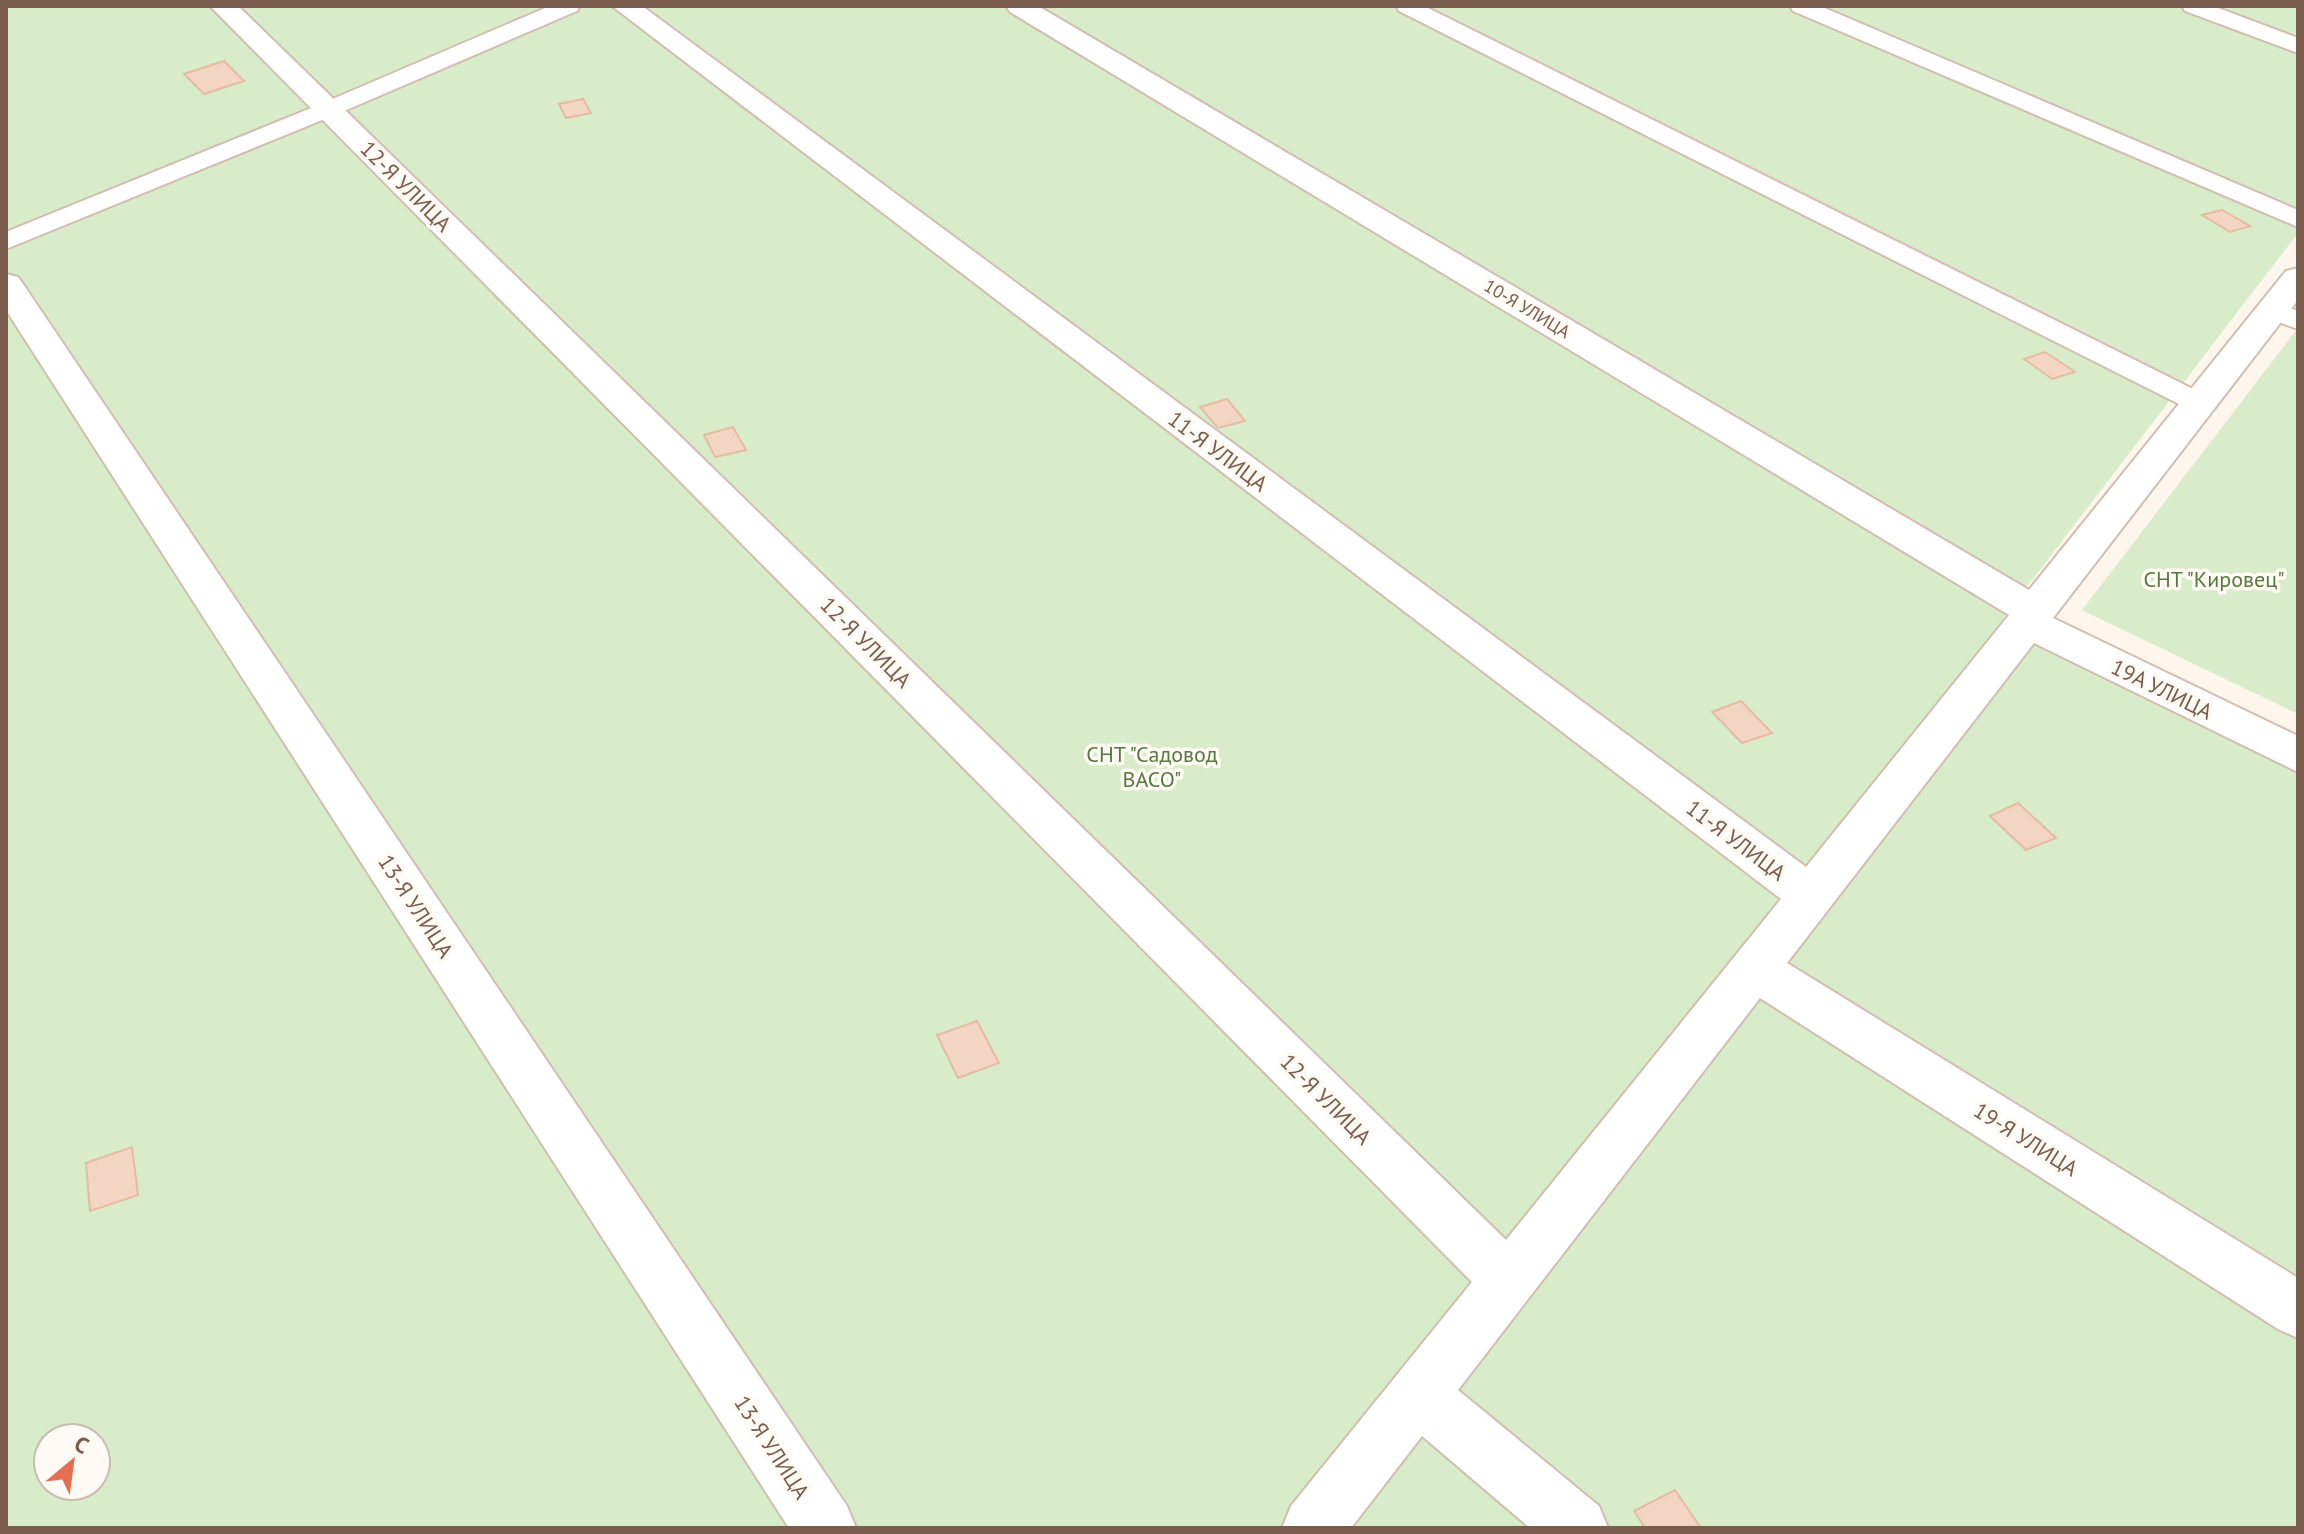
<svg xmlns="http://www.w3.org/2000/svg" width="2304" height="1534" viewBox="0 0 2304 1534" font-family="'PT Sans',sans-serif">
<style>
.green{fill:#d8ecc9;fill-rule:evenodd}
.building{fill:#f3d5c3;stroke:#e6bba3;stroke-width:2}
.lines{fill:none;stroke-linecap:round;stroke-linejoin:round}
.service-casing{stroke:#d1beb0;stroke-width:4}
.minor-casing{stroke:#d1beb0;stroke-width:4}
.service{fill:#fff;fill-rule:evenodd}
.minor{fill:#fff;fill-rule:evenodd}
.labels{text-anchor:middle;stroke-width:7;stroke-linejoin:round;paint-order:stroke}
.far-street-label{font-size:18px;fill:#7a5c4d;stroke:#fffaf3}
.street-label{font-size:22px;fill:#7a5c4d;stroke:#fffaf3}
.park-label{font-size:22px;fill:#537a41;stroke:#fffaf3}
</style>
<rect width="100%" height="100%" fill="#fdf6ec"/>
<g class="green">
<path d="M6,6H2298V233L2003,618L2298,764V1528H6ZM48,1438H96V1486H48Z"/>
<polygon points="2298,328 2298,714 2082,610"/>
</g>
<g class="building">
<polygon points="224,61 244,81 204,94 184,74"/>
<polygon points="583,99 591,113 566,118 559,104"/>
<polygon points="2222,210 2250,226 2230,232 2202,215"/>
<polygon points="2045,352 2075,372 2052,379 2024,359"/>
<polygon points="1227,399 1245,421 1218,428 1200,407"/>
<polygon points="733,427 746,450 715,457 704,435"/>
<polygon points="1741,701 1772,733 1742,743 1712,712"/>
<polygon points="2018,803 2056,838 2026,850 1990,816"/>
<polygon points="977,1021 999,1063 958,1078 937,1035"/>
<polygon points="132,1147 138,1195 90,1211 86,1163"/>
<polygon points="1675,1490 1701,1528 1645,1528 1634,1511"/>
</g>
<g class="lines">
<g class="service-casing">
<g id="service">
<polygon points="550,6 580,6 577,11 337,114 6,249 6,232 321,104"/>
<polygon points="1396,6 1424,6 2209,397 2214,403 2209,409 2199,412 2189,409 1399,11"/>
<polygon points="1790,6 1820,6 2298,210 2298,227 1793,11"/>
<polygon points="2182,6 2213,6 2298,38 2298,53 2185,11"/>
<polygon points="2272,302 2298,311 2298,329 2262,316 2258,310 2262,304"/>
</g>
</g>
<g class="minor-casing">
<g id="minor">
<polygon points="210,6 238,6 1506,1240 1781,899 612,6 642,6 1806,867 2009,615 1010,12 1006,6 1038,6 2029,590 2286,271 2298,268 2298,300 2053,618 2298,736 2298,772 2034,643 1787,963 2298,1278 2298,1338 2278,1329 1760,998 1458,1390 1599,1506 1608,1528 1530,1528 1422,1436 1351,1528 1282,1528 1291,1506 1472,1282"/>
<polygon points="6,274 18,277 23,284 847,1506 856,1528 789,1528 6,310"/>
</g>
</g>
<use href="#service" class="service"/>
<use href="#minor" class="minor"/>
</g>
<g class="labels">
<g class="far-street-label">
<text transform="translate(1527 309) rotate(31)" y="6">10-Я УЛИЦА</text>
</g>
<g class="street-label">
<text transform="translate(406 186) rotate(45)" y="8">12-Я УЛИЦА</text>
<text transform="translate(1218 451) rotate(37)" y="8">11-Я УЛИЦА</text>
<text transform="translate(866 642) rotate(45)" y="8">12-Я УЛИЦА</text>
<text transform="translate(2162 689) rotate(26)" y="8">19А УЛИЦА</text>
<text transform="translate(1736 840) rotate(37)" y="8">11-Я УЛИЦА</text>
<text transform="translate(416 906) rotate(57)" y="8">13-Я УЛИЦА</text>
<text transform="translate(1326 1099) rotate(45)" y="8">12-Я УЛИЦА</text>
<text transform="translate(2026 1139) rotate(32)" y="8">19-Я УЛИЦА</text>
<text transform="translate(772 1447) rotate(57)" y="8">13-Я УЛИЦА</text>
</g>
<g class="park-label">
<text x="2214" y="587">СНТ "Кировец"</text>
<text x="1152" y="762">СНТ "Садовод<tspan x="1152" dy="25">ВАСО"</tspan></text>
</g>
</g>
<rect width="2304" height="1534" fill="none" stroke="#7a5c4d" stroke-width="16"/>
<g transform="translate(72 1462) rotate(29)"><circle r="38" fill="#fffaf3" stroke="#cabbb1" stroke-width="2"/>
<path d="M0-6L14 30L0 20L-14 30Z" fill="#e76f51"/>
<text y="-12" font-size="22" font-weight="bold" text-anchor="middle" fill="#7a5c4d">С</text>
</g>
</svg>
